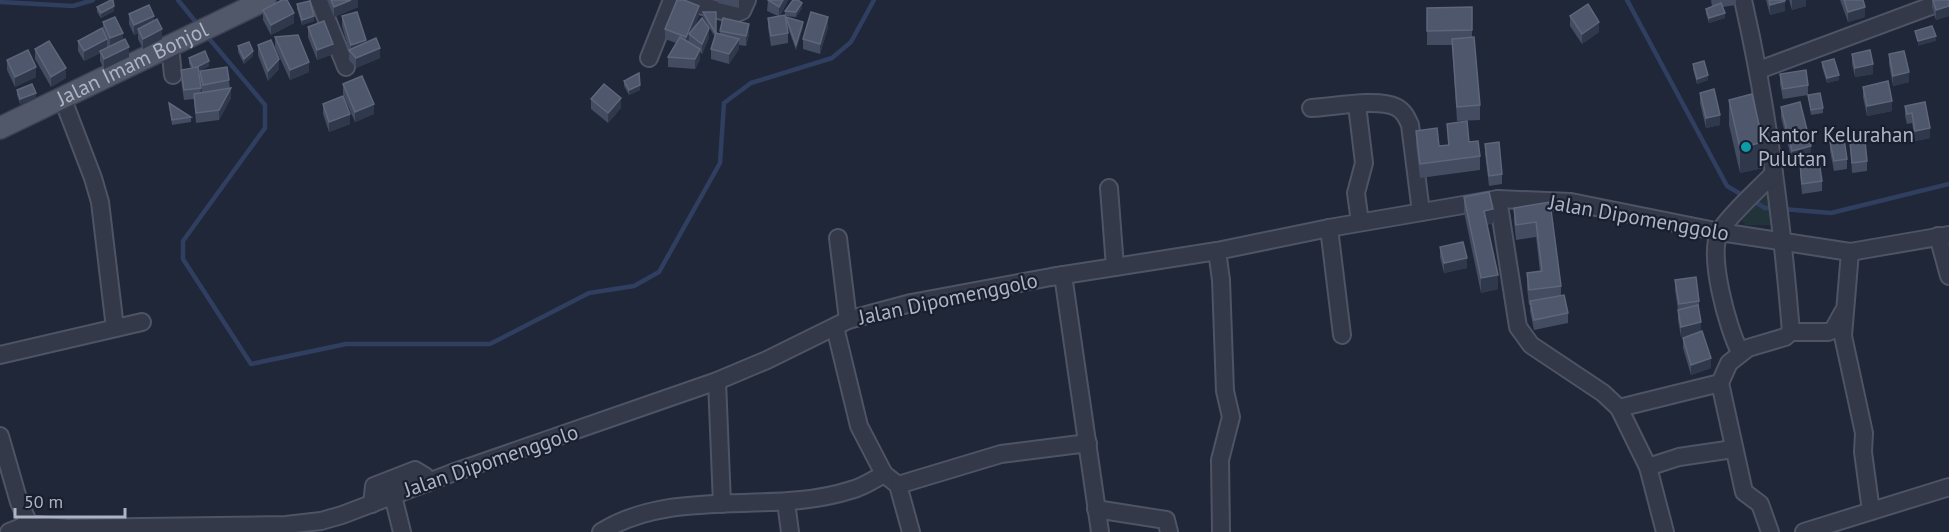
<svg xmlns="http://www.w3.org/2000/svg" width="1949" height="532" viewBox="0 0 1949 532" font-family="'PT Sans',sans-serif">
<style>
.green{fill:#21343a}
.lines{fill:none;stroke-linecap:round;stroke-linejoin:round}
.stream{stroke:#303e5f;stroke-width:4.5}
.minor-casing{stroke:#4e5464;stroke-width:20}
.major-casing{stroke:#3d4353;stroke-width:24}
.minor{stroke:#333949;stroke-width:16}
.major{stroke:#515869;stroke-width:21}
.wall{fill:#434c61}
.shaded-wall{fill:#30384c}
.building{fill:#4e576c;stroke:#5d667a;stroke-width:1.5}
.culture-dot{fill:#0f9aa8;stroke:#191f2e;stroke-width:2}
.labels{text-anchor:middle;stroke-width:4.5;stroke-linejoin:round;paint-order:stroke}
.street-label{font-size:21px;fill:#adb4c6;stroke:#191f2e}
.poi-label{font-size:21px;fill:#adb4c6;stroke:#191f2e;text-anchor:start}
</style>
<rect width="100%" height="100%" fill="#1f2739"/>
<polygon class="green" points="1770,185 1776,225 1745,225 1740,218"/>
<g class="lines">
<g class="stream">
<polyline points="178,0 199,26"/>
<polyline points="1627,0 1727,186 1744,196"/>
<polyline points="0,2 73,6 93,0"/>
<polyline points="206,35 265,105 265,128 183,241 183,259 251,364 346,344 490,344 589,293 634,286 659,272 720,163 724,103 751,83 832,58 851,42 874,0"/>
<polyline points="1752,200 1765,208 1774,208"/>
<polyline points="1783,209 1831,213 1949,184"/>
</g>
<g class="minor-casing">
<g id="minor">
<polyline points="319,0 346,67"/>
<polyline points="680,0 734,14 742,11 747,0"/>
<path d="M1743,0C1768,109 1782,221 1791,332"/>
<polyline points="170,46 173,75"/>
<polyline points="649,58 672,0"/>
<polyline points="1759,70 1947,0"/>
<polyline points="62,97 93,178 100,202 115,328"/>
<polyline points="1357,105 1364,163 1356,193 1360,222"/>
<path d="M1311,108C1333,107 1377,98 1396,107C1404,111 1407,118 1410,125L1421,212"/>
<polyline points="1109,188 1115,267"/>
<polyline points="1498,199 1518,327 1531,345 1603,393 1619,408 1648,467 1665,532"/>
<polyline points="1329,228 1342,335"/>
<polyline points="1938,236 1949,276"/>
<polyline points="838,238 848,320"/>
<polyline points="1217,251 1221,280 1225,391 1231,417 1220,460 1221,532"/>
<polyline points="1850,252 1843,336 1864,433 1863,452 1871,511"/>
<polyline points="1063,275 1100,532"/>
<polyline points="835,327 859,426 884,474 898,485 911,532"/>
<path d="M1740,352C1728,329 1707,255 1720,231C1730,214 1760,188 1774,173"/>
<polyline points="0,355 142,322"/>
<polyline points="717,381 722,504"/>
<polyline points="1720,383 1744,492 1760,504 1770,532"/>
<polyline points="1619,408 1720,383 1729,363 1748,348 1785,337 1791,332 1828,332 1833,330 1843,312"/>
<polyline points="0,436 19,502 29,524 67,528 286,525 321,521 342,515 452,473 717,381 767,360 848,320 911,303 1051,277 1217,251 1329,228 1498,199 1571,202 1720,232 1850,252 1949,235"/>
<polyline points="1648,467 1679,457 1733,449"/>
<polyline points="898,485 1001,454 1088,443"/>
<polyline points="393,496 402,532"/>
<polyline points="786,502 790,532"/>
<polyline points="372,504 374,486 415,470 425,476 427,483"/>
<polyline points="1096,509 1166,520 1169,532"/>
<polyline points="9,532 29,524 31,532"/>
<path d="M601,532C675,486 771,516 851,490C863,487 873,480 884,474"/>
<polyline points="1804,532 1949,487"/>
</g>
</g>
<g class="major-casing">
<g id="major">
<path id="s1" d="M0,128L265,0"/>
</g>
</g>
<use href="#minor" class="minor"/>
<use href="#major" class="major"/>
</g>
<g class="wall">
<polygon points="327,0 358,0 358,7 334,17"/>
<polygon points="718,0 739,0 739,8 718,3"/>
<polygon points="768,0 788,0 780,16 785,16 785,11 802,8 796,17 785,16 788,33 788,43 771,46 768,28 768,18 778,16 767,11"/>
<polygon points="1711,0 1736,0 1736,5 1723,7 1725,18 1709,23 1706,14 1706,9 1712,7"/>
<polygon points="1766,0 1785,0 1785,11 1770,15"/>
<polygon points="1789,0 1806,0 1806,6 1792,10"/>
<polygon points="1840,0 1863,0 1865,17 1848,22"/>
<polygon points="1932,0 1949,0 1949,16 1936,20 1932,7"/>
<polygon points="297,4 314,21 302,25 297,9"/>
<polygon points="97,7 114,11 101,18 97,12"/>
<polygon points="1472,7 1472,37 1480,105 1480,120 1457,121 1452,45 1427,45 1427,8"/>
<polygon points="263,10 294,23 271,35 263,20"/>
<polygon points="703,12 716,33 720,34 720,31 749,34 746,46 739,45 739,49 729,64 711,59 711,49 715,37 703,17"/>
<polygon points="129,14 154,21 162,39 143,49 138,39 138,33 134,35 129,24"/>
<polygon points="342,16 366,43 380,58 356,68 349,60 349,50 342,26"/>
<polygon points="699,16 694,28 709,38 702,54 700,52 700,59 695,69 668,67 668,57 676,43 665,39 665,29"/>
<polygon points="1570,16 1599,32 1582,44 1570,26"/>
<polygon points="786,17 803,27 796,50 786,22"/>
<polygon points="103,22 123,40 129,57 104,69 100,61 100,53 84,61 78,51 78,41 103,31"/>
<polygon points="308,27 333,54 317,60 308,37"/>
<polygon points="828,27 820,54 803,49 803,39"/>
<polygon points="275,37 309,72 290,80 275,47"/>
<polygon points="258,45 279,69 268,81 258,55"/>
<polygon points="238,46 253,56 244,64 238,52"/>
<polygon points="35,49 66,78 51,87 35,59"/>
<polygon points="1852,54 1873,74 1855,77 1852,64"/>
<polygon points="1889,54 1909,82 1893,86 1889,64"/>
<polygon points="189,58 209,66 199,71 201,93 202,93 200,81 200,71 229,80 231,98 219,120 196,123 194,99 184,100 181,80 181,70 191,68 189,64"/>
<polygon points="7,60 36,77 15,87 7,70"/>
<polygon points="1822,62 1839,80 1827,83 1822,67"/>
<polygon points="1693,64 1708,80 1697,84 1693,69"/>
<polygon points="1780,74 1808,85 1808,95 1783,99 1780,84"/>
<polygon points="624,81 640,90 629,95 624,86"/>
<polygon points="343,84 374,114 355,122 343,94"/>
<polygon points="1863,87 1892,111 1867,116 1863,97"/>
<polygon points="17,90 36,98 20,104 17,95"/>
<polygon points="1700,93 1720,125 1706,128 1700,103"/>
<polygon points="1808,95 1823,108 1823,113 1811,115"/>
<polygon points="591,99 621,108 608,123 591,109"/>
<polygon points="1729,100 1763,168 1740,173 1729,125"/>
<polygon points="169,103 191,117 191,122 172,125"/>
<polygon points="323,104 350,124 329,132 323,114"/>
<polygon points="1905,106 1930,138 1915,141 1912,123 1907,124 1905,116"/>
<polygon points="1781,107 1811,156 1792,161 1781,117"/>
<polygon points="1447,124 1469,142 1480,156 1480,170 1420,178 1416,145 1416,131 1439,146 1448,145"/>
<polygon points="1830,142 1847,159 1847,169 1834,171 1830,151"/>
<polygon points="1850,142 1867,161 1867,171 1852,173"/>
<polygon points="1485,144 1502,174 1502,184 1489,186 1485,154"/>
<polygon points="1800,164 1822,181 1822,191 1802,194 1800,174"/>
<polygon points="1464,197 1493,223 1487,225 1498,289 1481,293 1464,212"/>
<polygon points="1550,202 1561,286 1561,295 1568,313 1568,323 1534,330 1530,311 1530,305 1529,305 1527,288 1527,273 1540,272 1536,237 1516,240 1514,222 1514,208"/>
<polygon points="1440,247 1467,268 1444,273 1440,257"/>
<polygon points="1675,280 1699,301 1699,311 1701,332 1711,368 1691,375 1683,348 1683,338 1697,333 1681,337 1678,320 1678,310 1675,290"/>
</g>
<g class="shaded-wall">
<polygon points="351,0 358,0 358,7 334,17 334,7"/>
<polygon points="783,0 788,0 779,17 779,7"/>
<polygon points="1792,0 1806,0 1806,6 1792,10"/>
<polygon points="1785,1 1785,11 1770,15 1770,5"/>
<polygon points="802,3 802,8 796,17 796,12"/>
<polygon points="114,6 114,11 101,18 101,13"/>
<polygon points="699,6 699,16 691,35 689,34 689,39 686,47 686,37"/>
<polygon points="1949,6 1949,16 1936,20 1936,10"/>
<polygon points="1865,7 1865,17 1848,22 1848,12"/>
<polygon points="294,13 294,23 271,35 271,25"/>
<polygon points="1725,13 1725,18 1709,23 1709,18"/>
<polygon points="154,16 154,26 138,29 138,33 134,35 134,25"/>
<polygon points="314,16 314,21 302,25 302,20"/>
<polygon points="828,17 828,27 820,54 820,44"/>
<polygon points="803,22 803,27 796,50 796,45"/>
<polygon points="1599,22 1599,32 1582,44 1582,34"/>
<polygon points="749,24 749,34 746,46 746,36"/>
<polygon points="709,28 709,38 702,54 702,44"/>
<polygon points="162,29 162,39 143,49 143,39"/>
<polygon points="123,33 123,43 110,48 110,38"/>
<polygon points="1936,36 1936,41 1918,46 1918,41"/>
<polygon points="107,39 107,49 84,61 84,51"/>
<polygon points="739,39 739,49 729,64 729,54"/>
<polygon points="366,40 366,50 351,52 351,45"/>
<polygon points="333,44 333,54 317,60 317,50"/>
<polygon points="129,47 129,57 104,69 104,59"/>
<polygon points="380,48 380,58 356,68 356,58"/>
<polygon points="700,49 700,59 695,69 695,59"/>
<polygon points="253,51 253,56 244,64 244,59"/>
<polygon points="279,59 279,69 268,81 268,71"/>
<polygon points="209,61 209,66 193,74 193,69"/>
<polygon points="309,62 309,72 290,80 290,70"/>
<polygon points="1873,64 1873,74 1855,77 1855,68"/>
<polygon points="36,67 36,77 15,87 15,77"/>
<polygon points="66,68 66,78 51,87 51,77"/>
<polygon points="1909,72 1909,82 1893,86 1893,76"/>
<polygon points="1708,75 1708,80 1697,84 1697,79"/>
<polygon points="1839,75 1839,80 1827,83 1827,78"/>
<polygon points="640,85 640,90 629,95 629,90"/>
<polygon points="231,88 231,98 219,120 219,110"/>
<polygon points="36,93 36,98 20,104 20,99"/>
<polygon points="621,98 621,108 608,123 608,113"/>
<polygon points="1892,101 1892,111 1867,116 1867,106"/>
<polygon points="374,104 374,114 355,122 355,112"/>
<polygon points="350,114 350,124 329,132 329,122"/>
<polygon points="1720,115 1720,125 1706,128 1706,118"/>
<polygon points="1930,128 1930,138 1915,141 1915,131"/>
<polygon points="1763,142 1763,168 1740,173 1740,148"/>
<polygon points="1811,146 1811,156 1792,161 1792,151"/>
<polygon points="1493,209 1493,223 1484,225 1484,211"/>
<polygon points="1467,258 1467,268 1444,273 1444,263"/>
<polygon points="1498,275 1498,289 1481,293 1481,278"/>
<polygon points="1701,322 1701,332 1681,337 1681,327"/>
<polygon points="1711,358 1711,368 1691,375 1691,365"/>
</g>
<g class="building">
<polygon points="111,0 113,0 114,6 101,13 97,7"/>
<polygon points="282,0 287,0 294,13 271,25 263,10"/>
<polygon points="331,0 351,0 334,7"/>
<polygon points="677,0 684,0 699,6 686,37 665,29"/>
<polygon points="768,0 783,0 779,7"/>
<polygon points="793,0 798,0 802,3 796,12 785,11"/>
<polygon points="1769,0 1785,0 1785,1 1770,5"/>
<polygon points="1844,0 1863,0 1865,7 1848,12"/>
<polygon points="1933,0 1949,0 1949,6 1936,10"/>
<polygon points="310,1 314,16 302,20 297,4"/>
<polygon points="1721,3 1725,13 1709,18 1706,9"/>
<polygon points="1588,4 1599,22 1582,34 1570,16"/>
<polygon points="149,5 154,16 134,25 129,14"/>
<polygon points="1472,7 1472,30 1427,31 1427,8"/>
<polygon points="357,12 366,40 351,45 342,16"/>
<polygon points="703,12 716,12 716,34"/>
<polygon points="811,12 828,17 820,44 803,39"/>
<polygon points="785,15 788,33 771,36 768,18"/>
<polygon points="115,17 123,33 110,38 103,22"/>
<polygon points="786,17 803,22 796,45"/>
<polygon points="702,18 709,28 702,44 689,34"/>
<polygon points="723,18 749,24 746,36 720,31"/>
<polygon points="157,19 162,29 143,39 138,29"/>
<polygon points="324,21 333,44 317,50 308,27"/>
<polygon points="1932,26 1936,36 1918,41 1915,31"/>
<polygon points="102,28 107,39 84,51 78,41"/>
<polygon points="716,33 739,39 729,54 711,49"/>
<polygon points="298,35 309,62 290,70 275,37"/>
<polygon points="680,37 700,49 695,59 668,57"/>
<polygon points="1474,37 1480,105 1457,107 1452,39"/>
<polygon points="376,38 380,48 356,58 349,50"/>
<polygon points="125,39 129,47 104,59 100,51"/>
<polygon points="271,40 279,59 268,71 258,45"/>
<polygon points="49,41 66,68 51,77 35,49"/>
<polygon points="249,42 253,51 244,59 238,46"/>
<polygon points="28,50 36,67 15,77 7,60"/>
<polygon points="1870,50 1873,64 1855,68 1852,54"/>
<polygon points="205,51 209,61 197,67 193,68 189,58"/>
<polygon points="1904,51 1909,72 1893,76 1889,54"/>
<polygon points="1834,59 1839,75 1827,78 1822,62"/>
<polygon points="1704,61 1708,75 1697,79 1693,64"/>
<polygon points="198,67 201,88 184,90 181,70"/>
<polygon points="227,67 229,80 203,85 200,71"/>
<polygon points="1806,70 1808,85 1783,89 1780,74"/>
<polygon points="639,73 640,85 629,90 624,81"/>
<polygon points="362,76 374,104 355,112 343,84"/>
<polygon points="1888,81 1892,101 1867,106 1863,87"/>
<polygon points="32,84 36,93 20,99 17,90"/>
<polygon points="604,84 621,98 608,113 591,99"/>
<polygon points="231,88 219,110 196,113 194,94"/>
<polygon points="1714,89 1720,115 1706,118 1700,93"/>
<polygon points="1820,93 1823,108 1811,110 1808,95"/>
<polygon points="1752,94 1763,142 1740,148 1729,100"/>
<polygon points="343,96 350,114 329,122 323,104"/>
<polygon points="1800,102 1811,146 1792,151 1781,107"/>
<polygon points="1925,102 1930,128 1915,131 1912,113 1907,114 1905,106"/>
<polygon points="169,103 191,117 172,120"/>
<polygon points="1467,121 1469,142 1478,141 1480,156 1420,164 1416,131 1437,128 1439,146 1449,145 1447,124"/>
<polygon points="1844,139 1847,159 1834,161 1830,142"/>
<polygon points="1865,141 1867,161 1852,163 1850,142"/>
<polygon points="1499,142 1502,174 1489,176 1485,144"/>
<polygon points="1819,161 1822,181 1802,184 1800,164"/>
<polygon points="1489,192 1493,209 1484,211 1498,275 1481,278 1464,197"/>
<polygon points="1550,202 1561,286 1529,290 1527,273 1542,271 1536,222 1516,225 1514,208"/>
<polygon points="1463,242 1467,258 1444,263 1440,247"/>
<polygon points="1696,277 1699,301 1679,304 1675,280"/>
<polygon points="1564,295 1568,313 1534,320 1530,301"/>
<polygon points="1698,305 1701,322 1681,327 1678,310"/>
<polygon points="1702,331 1711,358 1691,365 1683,338"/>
</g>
<circle class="culture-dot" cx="1746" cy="147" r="6"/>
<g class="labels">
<g class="street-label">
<text dy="7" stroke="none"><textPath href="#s1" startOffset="147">Jalan Imam Bonjol</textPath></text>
<text transform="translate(1639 218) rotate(10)" y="7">Jalan Dipomenggolo</text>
<text transform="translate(948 299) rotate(-12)" y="7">Jalan Dipomenggolo</text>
<text transform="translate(491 461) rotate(-19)" y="7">Jalan Dipomenggolo</text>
</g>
<g class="poi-label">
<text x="1758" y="142">Kantor Kelurahan<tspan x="1758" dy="24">Pulutan</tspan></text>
</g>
</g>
<path d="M15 508v9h110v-9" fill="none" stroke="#adb4c6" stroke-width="3"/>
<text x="24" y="508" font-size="18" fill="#adb4c6" stroke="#191f2e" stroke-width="4.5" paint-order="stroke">50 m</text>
</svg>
